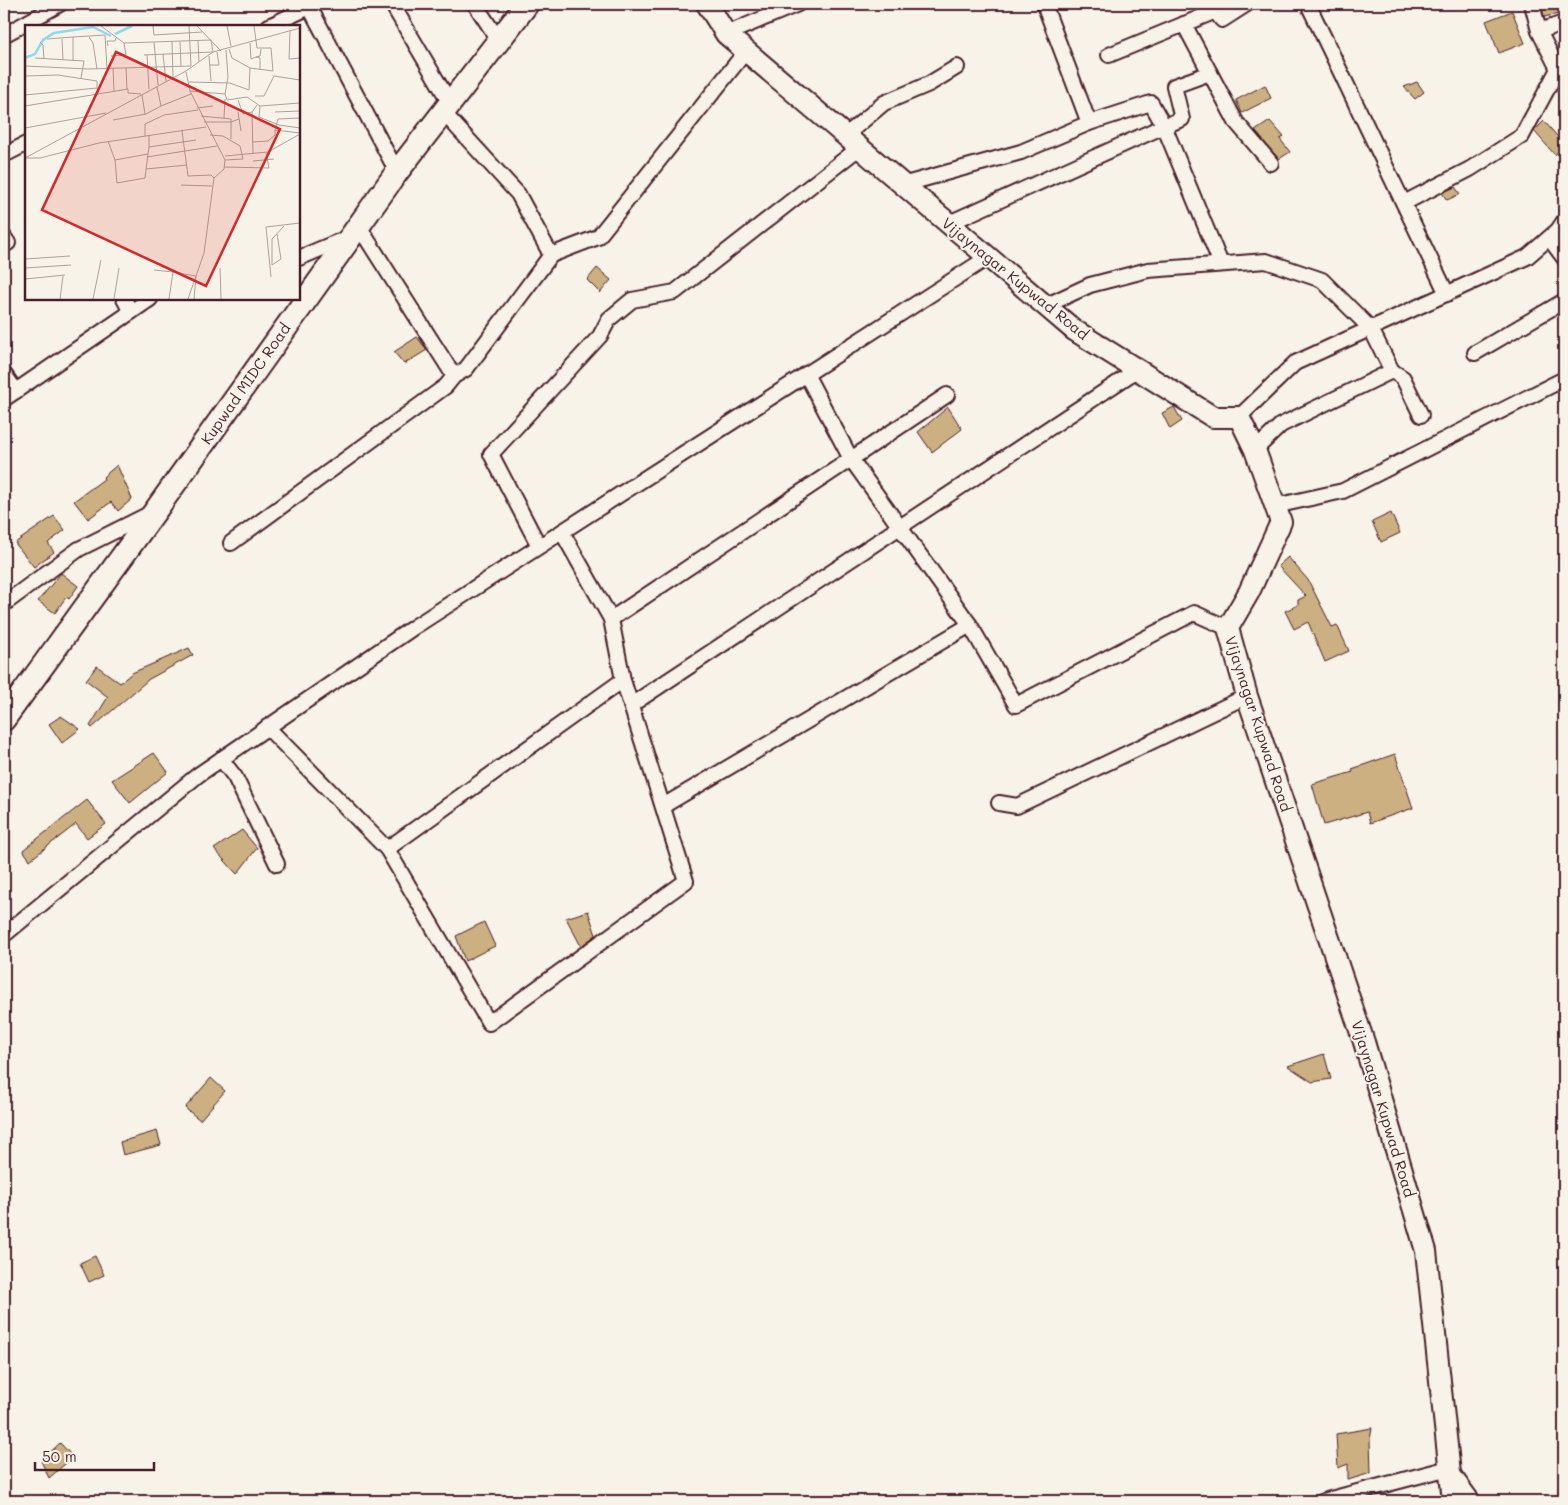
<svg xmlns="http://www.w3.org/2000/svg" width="1568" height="1505" viewBox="0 0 1568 1505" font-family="Mali,sans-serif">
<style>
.building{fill:#ccb081;stroke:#4a1f2b}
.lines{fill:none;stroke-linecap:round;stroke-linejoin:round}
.street-casing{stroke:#4a1f2b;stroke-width:18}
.secondary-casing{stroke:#4a1f2b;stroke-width:24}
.primary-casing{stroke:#4a1f2b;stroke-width:26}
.street{stroke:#f7f3e8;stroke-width:14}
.secondary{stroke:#f7f3e8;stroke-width:20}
.primary{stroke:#f7f3e8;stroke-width:22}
.labels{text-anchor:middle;stroke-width:4;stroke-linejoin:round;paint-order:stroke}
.street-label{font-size:15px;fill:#4a1f2b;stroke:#f7f3e8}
.inset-river{fill:none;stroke:#8dd9ed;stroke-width:2.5}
.inset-road{fill:none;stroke:#b29e9c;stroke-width:1}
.view{fill:#d62828;fill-opacity:0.15;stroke:#d62828;stroke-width:2.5}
.inset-edge{fill:none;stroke:#4a1f2b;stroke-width:2.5}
</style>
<rect width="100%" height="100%" fill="#f7f3e8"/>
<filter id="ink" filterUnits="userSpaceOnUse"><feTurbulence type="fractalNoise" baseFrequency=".02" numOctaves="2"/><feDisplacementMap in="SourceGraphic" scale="10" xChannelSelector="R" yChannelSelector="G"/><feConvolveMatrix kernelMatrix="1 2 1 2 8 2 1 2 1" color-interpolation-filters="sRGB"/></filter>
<g filter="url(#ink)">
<g class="building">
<polygon points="1541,4 1564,4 1564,13 1544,17"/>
<polygon points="1512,11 1525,43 1499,53 1486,21"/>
<polygon points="1417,82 1424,92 1415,99 1404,87"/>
<polygon points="1265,85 1271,98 1242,113 1236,100"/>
<polygon points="1270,121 1284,137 1280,139 1290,152 1279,159 1255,131"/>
<polygon points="1544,121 1564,144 1555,155 1534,131"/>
<polygon points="1455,187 1460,194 1447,200 1442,193"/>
<polygon points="597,268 611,280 600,293 587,280"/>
<polygon points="417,337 427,350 404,364 394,352"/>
<polygon points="948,407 962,429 932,452 918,432"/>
<polygon points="1174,407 1182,421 1170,429 1162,413"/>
<polygon points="117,465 132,499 118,511 111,502 88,519 74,501 104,479 103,477"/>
<polygon points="1391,513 1400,533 1381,542 1372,522"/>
<polygon points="54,516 65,530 48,543 54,552 34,567 15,543"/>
<polygon points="1288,557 1308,580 1332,627 1337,625 1349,651 1325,662 1308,622 1294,629 1285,611 1298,605 1298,600 1306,596 1278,566"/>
<polygon points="61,573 78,586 69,599 66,597 55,613 38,601"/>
<polygon points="189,648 193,655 149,679 92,728 90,726 108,697 86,680 97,666 120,683 132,673"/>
<polygon points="61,716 80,729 62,743 49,724"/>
<polygon points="154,753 168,772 130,803 112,780"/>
<polygon points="1395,754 1413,808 1370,823 1367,812 1324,825 1312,784 1353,772 1352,769"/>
<polygon points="87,800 106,824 87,838 76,824 30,860 23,850"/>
<polygon points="242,830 257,848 237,874 214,849"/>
<polygon points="588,911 596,935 581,946 566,918"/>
<polygon points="484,922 495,946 465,961 456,936"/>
<polygon points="1324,1054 1331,1079 1312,1082 1288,1066"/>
<polygon points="211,1078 225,1091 200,1120 185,1108"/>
<polygon points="157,1131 161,1145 123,1155 120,1142"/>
<polygon points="95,1256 104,1275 89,1282 80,1263"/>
<polygon points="1372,1428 1370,1440 1371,1473 1348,1480 1348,1464 1338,1468 1336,1434"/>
<polygon points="60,1443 73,1457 49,1478 41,1461"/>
</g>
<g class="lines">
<g class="street-casing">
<g id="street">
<polyline points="308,4 397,172"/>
<polyline points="392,4 450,103"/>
<polyline points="475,4 499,41"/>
<polyline points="1044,4 1089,123"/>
<polyline points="1308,4 1447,294"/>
<polyline points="1532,4 1539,31"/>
<polyline points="1211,5 1222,20 1247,4"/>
<polyline points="1184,24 1236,122 1271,163"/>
<polyline points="269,26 316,4"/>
<polyline points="726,34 798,4"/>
<polyline points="4,35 60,4"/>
<polyline points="1109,55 1216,11"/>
<polyline points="443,112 518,194 551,255 598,237 746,51"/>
<polyline points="845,136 884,103 929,84 957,67"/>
<polyline points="4,155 26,144"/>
<polyline points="902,185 1021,152 1089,123 1151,103 1164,126 1182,119 1174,86 1210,73"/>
<polyline points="1404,203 1470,169 1522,136 1558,69 1539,31 1564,23"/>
<polyline points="947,224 1164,126 1221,264"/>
<polyline points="358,225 454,376"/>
<polyline points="4,237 8,243"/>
<polyline points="1549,238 1564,258"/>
<polyline points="299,258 349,237"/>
<polyline points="124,299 131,312"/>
<polyline points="1045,306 1090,285 1148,270 1266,261 1322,280 1371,329 1392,371 1281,425 1255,450"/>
<polyline points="1475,353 1564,301"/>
<polyline points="1392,371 1403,378 1421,415"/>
<polyline points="4,374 16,391"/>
<polyline points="806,374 851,459 970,625 1016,705 1194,613 1228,628"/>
<polyline points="4,399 150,299"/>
<polyline points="1239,417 1295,363 1527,257 1558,230 1564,221"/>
<polyline points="1275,506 1343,491 1564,379"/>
<polyline points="562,532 611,619 947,395"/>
<polyline points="231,543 446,386 454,376 466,369 551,255"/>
<polyline points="539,546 491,454 600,336 609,319 632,300 675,292 859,148"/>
<polyline points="4,604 79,549 151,513"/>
<polyline points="631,705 1137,370"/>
<polyline points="267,727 387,849 623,680 611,619"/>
<polyline points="221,759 235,777 277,864"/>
<polyline points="999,803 1017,806 1247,696"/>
<polyline points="663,806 970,625"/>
<polyline points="387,849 489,1023 686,881 623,680"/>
<polyline points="4,935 198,775 414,627 987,258"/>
<polyline points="1323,1501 1449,1468 1473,1501"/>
</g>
</g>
<g class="secondary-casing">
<polyline id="secondary" points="707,4 726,34 1074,330 1213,417 1239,417 1255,450 1281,522 1249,592 1228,628 1247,696 1364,1042 1426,1251 1453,1501"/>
</g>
<g class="primary-casing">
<polyline id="primary" points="4,719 156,510 397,172 527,4"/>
</g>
<use href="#street" class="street"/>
<use href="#secondary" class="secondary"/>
<use href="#primary" class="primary"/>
</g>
</g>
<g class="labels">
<g class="street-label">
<text transform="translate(1015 279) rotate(39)" y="5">Vijaynagar Kupwad Road</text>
<text transform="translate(246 384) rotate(-55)" y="5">Kupwad MIDC Road</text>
<text transform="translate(1258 724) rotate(72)" y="5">Vijaynagar Kupwad Road</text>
<text transform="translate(1383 1109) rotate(73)" y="5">Vijaynagar Kupwad Road</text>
</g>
</g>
<g transform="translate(25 25)">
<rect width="275" height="275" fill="#f7f3e8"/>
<path class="inset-river" d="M90,9L107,1M0,33L10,29L18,15L29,8L68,2L86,11"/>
<path class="inset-road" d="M76,1L99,18L186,15L188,27L119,30M128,1L129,10L177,7M164,1L166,41M172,1L196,26M202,1L206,21M265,6L264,34L275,33M64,12L68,18L72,44M22,14L48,12M37,14L38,35M173,16L174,37M15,17L18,20L19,34M129,17L133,60M147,17L148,52M155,17L156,41M225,18L226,34L231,32M83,21L82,16H90L91,13M204,24L207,33L225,43L248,46L246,23H232L229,1M138,29L141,56M122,30L124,64M86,31L101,30L99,18M184,31L186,56M10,33L59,36L56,53M48,36V12L80,10L82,44M185,40H194L192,27M0,41L63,44L166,41M88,43L89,66M101,43L102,64M235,45V33L231,32L235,31L236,24M161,47L165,66L200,135L199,144L189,153L179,228L163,274M0,51L33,50L72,56V63M164,57L205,58L224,65L225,43M132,62L136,81L166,69M165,66L200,69L202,75L222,72L235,81L275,78M200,69L203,52L201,25M0,70L72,63L73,69M117,70L120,89M230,71H239L249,51L275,55M213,75L218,89L227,87L232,80M0,81L103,64V68L116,69M235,81L234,92L254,100L275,103M172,83L188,81M213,87L216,106M227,87L228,129M250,87L275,86M176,91L206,94V97L214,94M199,93L200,74M88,95L121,89L136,81M179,97H206V114M0,103L81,88M250,105L253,94L275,93M157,106L163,151L186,150L189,153M124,110V122L171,115M185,110L198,111L215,121L218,134L200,135M120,111V99L139,90L173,85M83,116L90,135L123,129L124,122M228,117L243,116L250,110V105L275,108M200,131L243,127L275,109M122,132L192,121M0,133L161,46L188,27L275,3M1,133H15L74,118L181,102M90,135L92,158L120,153L123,129M228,136L249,134M199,142L244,143L241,128M121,144L162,140M156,160L187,161M252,209L256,234L247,240V214L259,201M0,234L45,231M0,243L46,240M195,243L196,274M129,245L148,247M246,252L241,202L275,198M0,254L40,250M35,274L38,251M68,274L76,235M89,274L94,243M144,274L148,247L171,251L169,274"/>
<path class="view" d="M91,27L255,104L181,261L17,185Z"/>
<rect width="275" height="275" class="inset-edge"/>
</g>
<rect width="1568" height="1505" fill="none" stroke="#f7f3e8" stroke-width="20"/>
<rect x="10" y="10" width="1548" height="1485" fill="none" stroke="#4a1f2b" stroke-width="2" filter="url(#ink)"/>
<path d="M35 1462v8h119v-8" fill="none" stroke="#4a1f2b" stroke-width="2.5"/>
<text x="42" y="1462" font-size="15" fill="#4a1f2b" stroke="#f7f3e8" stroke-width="4" paint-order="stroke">50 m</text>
</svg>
